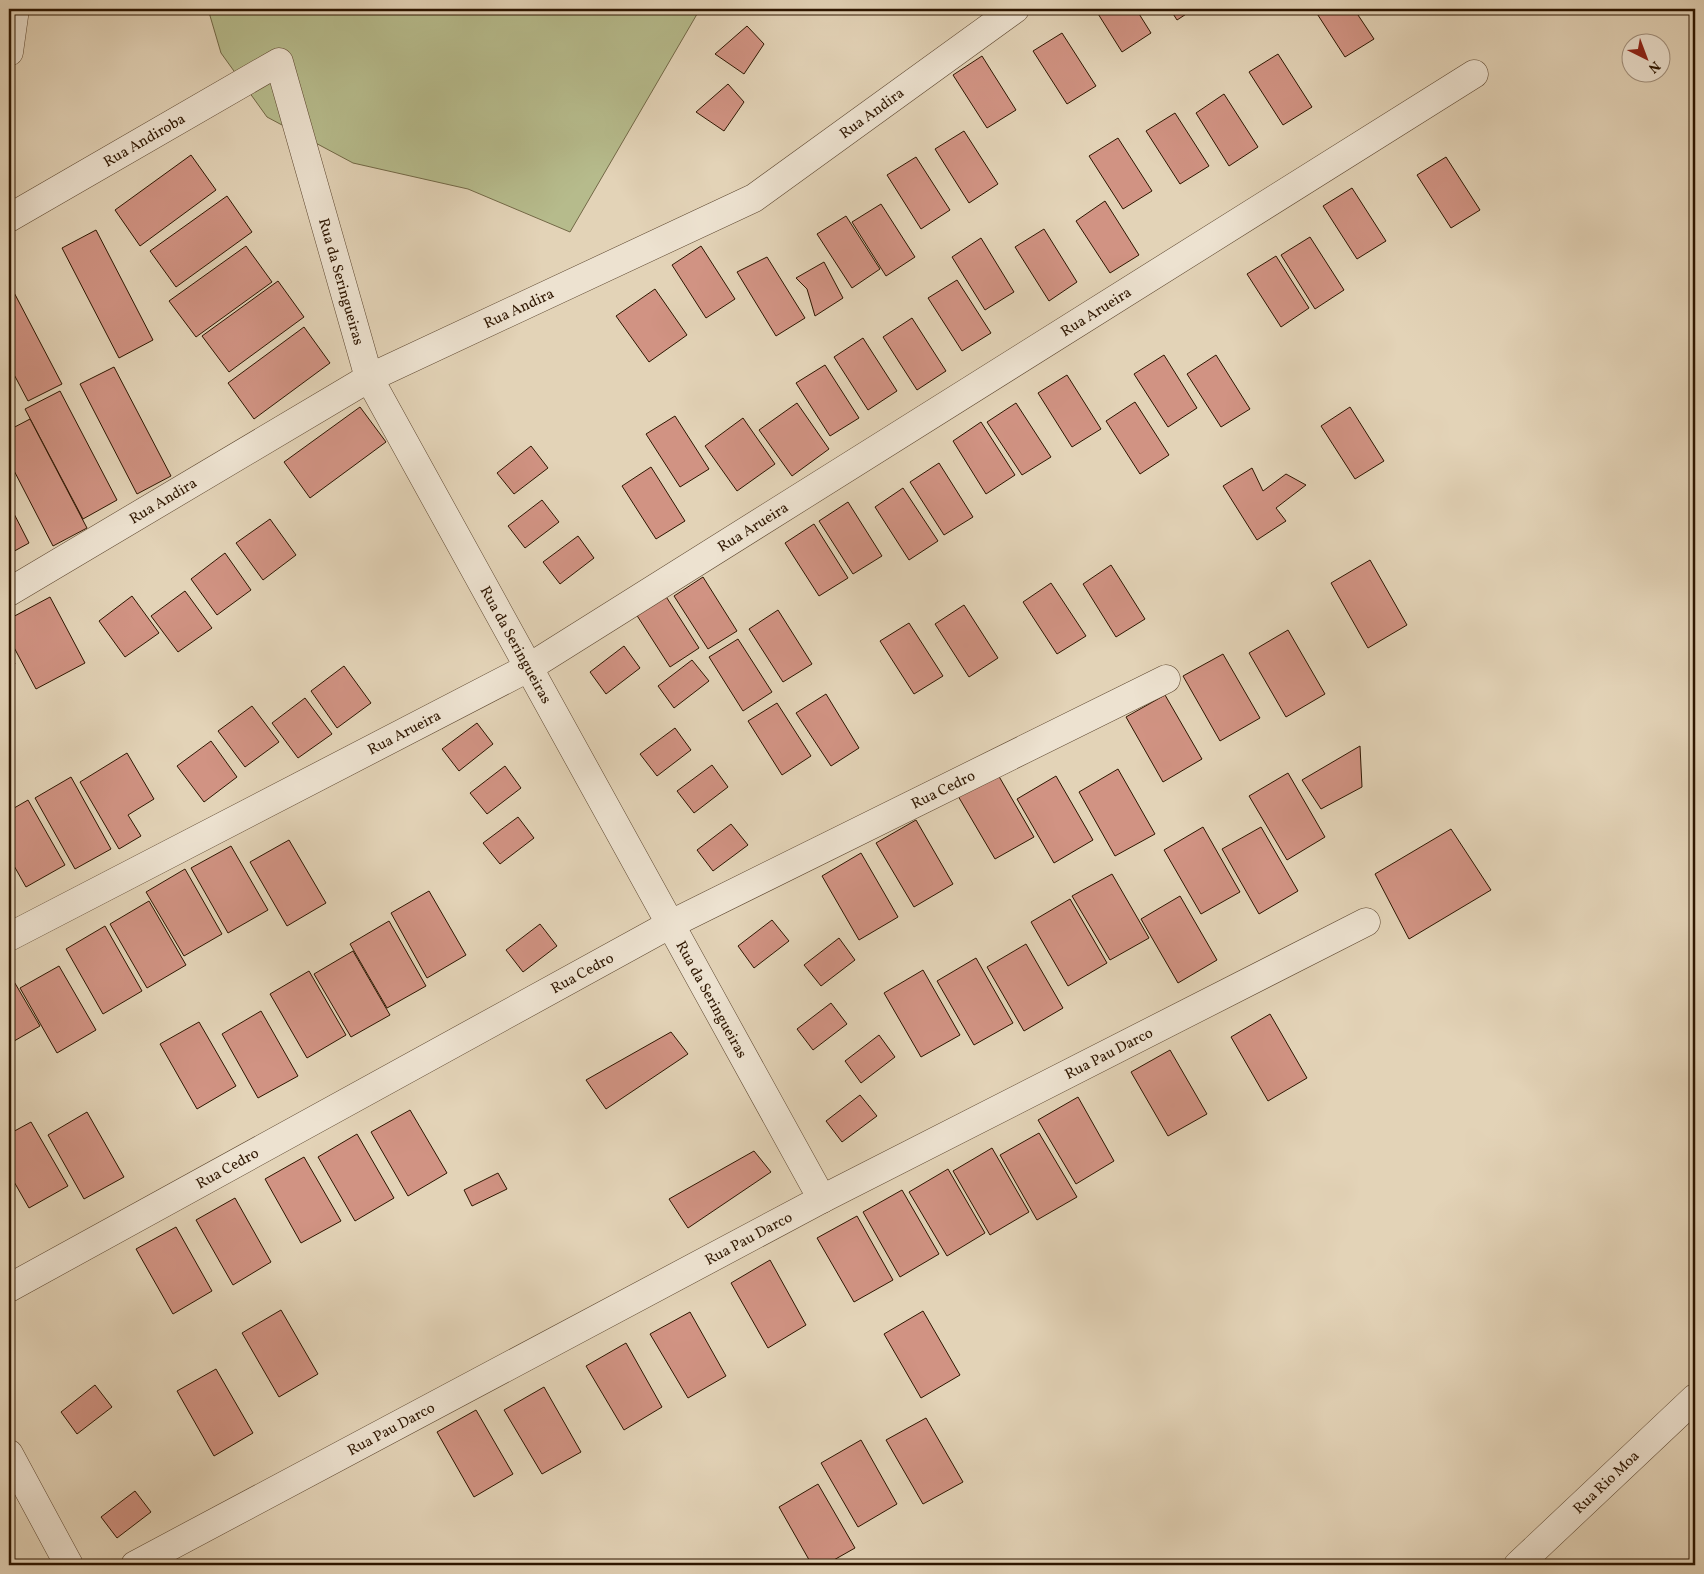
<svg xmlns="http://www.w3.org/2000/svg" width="1704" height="1574" viewBox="0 0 1704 1574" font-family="Vollkorn,serif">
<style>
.green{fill:#b6bb8c;stroke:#726846}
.building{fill:#d19383;stroke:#2e1600}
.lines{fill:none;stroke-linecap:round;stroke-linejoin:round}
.street-casing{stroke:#5b452e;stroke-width:29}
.street{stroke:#ede2d0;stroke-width:28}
.labels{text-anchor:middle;stroke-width:4;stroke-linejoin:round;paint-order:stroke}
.street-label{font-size:15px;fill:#2e1600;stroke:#ede2d0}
</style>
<rect width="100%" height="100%" fill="#e3d3b7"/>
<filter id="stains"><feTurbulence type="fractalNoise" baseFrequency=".004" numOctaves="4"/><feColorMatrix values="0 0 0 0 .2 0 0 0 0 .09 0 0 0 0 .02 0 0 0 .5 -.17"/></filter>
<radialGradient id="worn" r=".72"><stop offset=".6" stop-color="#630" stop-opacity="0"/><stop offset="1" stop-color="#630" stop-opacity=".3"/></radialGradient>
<polygon class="green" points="208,9 700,9 570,232 468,189 353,163 267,117 221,53"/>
<g class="building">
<polygon points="1095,9 1136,9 1151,33 1122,52"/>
<polygon points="1170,9 1194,9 1177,20"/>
<polygon points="1314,9 1354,9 1374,39 1345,57"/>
<polygon points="747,26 764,44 744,74 715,54"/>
<polygon points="1062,33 1096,86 1067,104 1033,51"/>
<polygon points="1278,54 1312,107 1283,125 1249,72"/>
<polygon points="982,56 1016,110 987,128 953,75"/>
<polygon points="728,84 744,102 724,131 696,112"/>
<polygon points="1224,94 1258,147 1229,166 1196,113"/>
<polygon points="1175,113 1209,166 1180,184 1146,131"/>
<polygon points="964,131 998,184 969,203 935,149"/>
<polygon points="1118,138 1152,191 1123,209 1089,156"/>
<polygon points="191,155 216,190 140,246 115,210"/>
<polygon points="916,157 950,210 921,229 887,175"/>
<polygon points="1446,157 1480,210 1451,228 1417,175"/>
<polygon points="1352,188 1386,241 1357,259 1323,206"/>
<polygon points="227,196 252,232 176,287 150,251"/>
<polygon points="1105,201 1139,255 1110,273 1076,221"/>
<polygon points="881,204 915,257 886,276 852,222"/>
<polygon points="846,216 880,269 852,288 817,234"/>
<polygon points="1044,229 1077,282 1049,301 1015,247"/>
<polygon points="96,230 153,340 119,358 62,248"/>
<polygon points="1310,237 1344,290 1315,309 1281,255"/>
<polygon points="981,238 1014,292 985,310 952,257"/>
<polygon points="246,246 272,282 196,337 169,301"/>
<polygon points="701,246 735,299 706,318 672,265"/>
<polygon points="1276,256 1309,308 1281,327 1247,274"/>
<polygon points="767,257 805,318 776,336 737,272"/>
<polygon points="824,262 843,298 815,316 807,289 796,278"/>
<polygon points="957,280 991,333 962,351 928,298"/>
<polygon points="278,281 304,317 229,372 202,336"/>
<polygon points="9,283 62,384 28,401 9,365"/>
<polygon points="655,289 687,335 649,362 616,316"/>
<polygon points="912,318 946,371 917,390 883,337"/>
<polygon points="304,327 330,363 254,419 228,383"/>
<polygon points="863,338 897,391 868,410 834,357"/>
<polygon points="1164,355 1197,408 1168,427 1134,374"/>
<polygon points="1216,355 1250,409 1221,427 1187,374"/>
<polygon points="825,365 859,418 830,436 796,383"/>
<polygon points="114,367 171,476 137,494 80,384"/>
<polygon points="1067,375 1101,429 1072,447 1038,393"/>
<polygon points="60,391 117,500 83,519 25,409"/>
<polygon points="1135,402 1169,455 1140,474 1106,421"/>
<polygon points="797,403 829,449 792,476 759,430"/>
<polygon points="1016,403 1051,457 1022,475 987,422"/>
<polygon points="360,407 386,442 310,498 284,462"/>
<polygon points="1350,407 1384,461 1355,479 1321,426"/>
<polygon points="675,416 709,469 680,487 646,434"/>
<polygon points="743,418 775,464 737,491 705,446"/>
<polygon points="30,419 87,528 53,546 9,461 9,430"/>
<polygon points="981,422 1015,475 986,494 953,441"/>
<polygon points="531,446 548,468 514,494 497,473"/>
<polygon points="939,463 973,517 944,535 910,482"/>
<polygon points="651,467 685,521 656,539 622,486"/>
<polygon points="1252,468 1263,491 1286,474 1306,485 1276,508 1286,521 1257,540 1223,486"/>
<polygon points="903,488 938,541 909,560 875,507"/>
<polygon points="542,500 559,522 525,548 508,526"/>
<polygon points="848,502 882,556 853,574 819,521"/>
<polygon points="9,504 29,543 9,554"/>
<polygon points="270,519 296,555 263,580 236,543"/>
<polygon points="814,524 848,578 819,596 785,543"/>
<polygon points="578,536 594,558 560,584 543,562"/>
<polygon points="225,553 251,590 217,615 191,579"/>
<polygon points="1370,560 1407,625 1368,648 1331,583"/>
<polygon points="1111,565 1145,619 1116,637 1083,584"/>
<polygon points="703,577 737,631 708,649 674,596"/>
<polygon points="1051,583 1086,636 1057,654 1023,602"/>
<polygon points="185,591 212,628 178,652 151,616"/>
<polygon points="665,595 699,648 670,667 636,614"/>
<polygon points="132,596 159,633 125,657 99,621"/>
<polygon points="50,597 85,663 36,689 9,638 9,619"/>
<polygon points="964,605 998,658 969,677 935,624"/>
<polygon points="778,610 812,664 783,682 749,629"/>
<polygon points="909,623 943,676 914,694 880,641"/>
<polygon points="1288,630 1325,694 1286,717 1249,653"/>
<polygon points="738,639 772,692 743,711 709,657"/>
<polygon points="624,646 640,668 606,694 590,672"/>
<polygon points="9,653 15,664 9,667"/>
<polygon points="1223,654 1260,718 1220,741 1183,676"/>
<polygon points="692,660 709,681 674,708 658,686"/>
<polygon points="344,666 371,703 337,728 311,691"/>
<polygon points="826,694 859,748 831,766 796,713"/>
<polygon points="1165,695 1202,759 1163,782 1126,717"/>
<polygon points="305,698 332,734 298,758 272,723"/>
<polygon points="777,703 811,756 782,775 748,721"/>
<polygon points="252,706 279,742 245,767 218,731"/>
<polygon points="477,723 493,744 459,771 442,749"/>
<polygon points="675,728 691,750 657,776 640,754"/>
<polygon points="211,741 237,777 204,802 177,766"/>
<polygon points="1360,746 1362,787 1321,809 1302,780"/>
<polygon points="127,753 154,799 128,815 141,836 119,849 80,782"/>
<polygon points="712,765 728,787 694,813 677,791"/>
<polygon points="505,766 521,788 487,814 470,793"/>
<polygon points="1118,769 1155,834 1115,856 1079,792"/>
<polygon points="997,773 1034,837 995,859 958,796"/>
<polygon points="1288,773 1325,837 1287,860 1249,796"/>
<polygon points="1056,776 1093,840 1054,863 1017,799"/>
<polygon points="71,777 111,849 75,869 35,798"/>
<polygon points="28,800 65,865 26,887 9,857 9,811"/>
<polygon points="518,817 534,838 500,864 483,843"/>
<polygon points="916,820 953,884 914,907 876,843"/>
<polygon points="731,824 748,845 713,871 697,850"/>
<polygon points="1203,827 1240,892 1201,914 1164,850"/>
<polygon points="1261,827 1298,891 1259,914 1222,849"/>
<polygon points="1451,829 1491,890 1409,939 1375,874"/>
<polygon points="289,840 326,903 287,926 250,862"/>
<polygon points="231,846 268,910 228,933 191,868"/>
<polygon points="861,853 898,917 859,940 822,876"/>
<polygon points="185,869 222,934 184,956 146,892"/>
<polygon points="1112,874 1149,938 1110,960 1072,896"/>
<polygon points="429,891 466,955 427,978 391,913"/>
<polygon points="1180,896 1217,960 1178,983 1141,919"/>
<polygon points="1070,899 1107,963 1068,986 1031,922"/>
<polygon points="149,901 186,965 147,988 110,924"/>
<polygon points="772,920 789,941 754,968 738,946"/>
<polygon points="389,921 426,986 387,1008 350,944"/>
<polygon points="540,924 557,946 523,972 506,950"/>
<polygon points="105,926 142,991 103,1014 66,949"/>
<polygon points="839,938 855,960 821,986 804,965"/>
<polygon points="1026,944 1063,1008 1024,1031 987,967"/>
<polygon points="353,951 390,1015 351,1037 314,974"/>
<polygon points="976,958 1013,1023 974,1045 937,981"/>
<polygon points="59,966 96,1030 57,1053 20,988"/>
<polygon points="923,970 960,1035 921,1057 884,993"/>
<polygon points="309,971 346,1035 307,1058 270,994"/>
<polygon points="9,973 40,1026 9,1044"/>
<polygon points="831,1003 847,1024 813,1050 797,1029"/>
<polygon points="261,1011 298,1076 258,1098 222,1034"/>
<polygon points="1270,1014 1307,1078 1268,1101 1231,1037"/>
<polygon points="199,1022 236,1086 197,1109 160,1044"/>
<polygon points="671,1032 688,1054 606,1109 586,1080"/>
<polygon points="879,1035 895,1057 861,1083 845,1061"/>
<polygon points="1170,1050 1207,1114 1168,1136 1131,1072"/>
<polygon points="860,1095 877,1116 842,1142 826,1121"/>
<polygon points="1078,1097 1114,1161 1076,1184 1038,1120"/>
<polygon points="410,1110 447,1173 408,1196 371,1132"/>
<polygon points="87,1112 124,1177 84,1199 48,1135"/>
<polygon points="31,1122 68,1186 29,1208 9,1173 9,1134"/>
<polygon points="1039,1133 1077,1197 1037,1220 1000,1155"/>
<polygon points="357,1134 394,1198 355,1221 318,1157"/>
<polygon points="992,1148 1029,1212 990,1235 953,1171"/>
<polygon points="754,1151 771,1172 688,1228 669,1199"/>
<polygon points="304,1157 341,1221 301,1243 265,1179"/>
<polygon points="948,1169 985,1233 947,1256 909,1192"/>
<polygon points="498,1173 507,1189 472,1206 464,1190"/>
<polygon points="902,1190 939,1254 900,1277 863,1212"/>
<polygon points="235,1198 271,1262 233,1285 196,1220"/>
<polygon points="857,1216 893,1280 854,1302 817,1238"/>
<polygon points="176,1227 212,1291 173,1314 136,1249"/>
<polygon points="770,1260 806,1325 768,1348 731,1283"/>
<polygon points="281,1310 318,1374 279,1397 242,1333"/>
<polygon points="923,1311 960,1375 921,1398 884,1334"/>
<polygon points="690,1312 726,1376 688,1398 650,1334"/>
<polygon points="626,1343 662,1407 624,1430 586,1366"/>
<polygon points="216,1369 253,1433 214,1456 177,1391"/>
<polygon points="95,1385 112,1407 77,1434 61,1412"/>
<polygon points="544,1387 581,1452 542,1474 504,1410"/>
<polygon points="476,1410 513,1474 474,1497 437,1432"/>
<polygon points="926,1418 963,1482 923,1504 886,1440"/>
<polygon points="861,1440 897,1504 858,1527 821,1463"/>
<polygon points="818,1484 855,1548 825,1565 812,1565 779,1507"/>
<polygon points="135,1491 151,1512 117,1538 101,1517"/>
</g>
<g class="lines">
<g class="street-casing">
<g id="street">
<polyline points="9,52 15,9"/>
<path id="s1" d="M9,218L279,62L369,378L822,1199"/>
<path id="s2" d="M9,592L369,378L754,198L1015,9"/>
<path id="s3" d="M9,937L528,668L1474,74"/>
<path id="s4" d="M9,1288L669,925L1166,679"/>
<polyline points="9,1454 69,1565"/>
<path id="s5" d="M135,1565L822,1199L1366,922"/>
<path id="s6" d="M1518,1565L1695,1398"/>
</g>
</g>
<use href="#street" class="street"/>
</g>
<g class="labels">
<g class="street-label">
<text dy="5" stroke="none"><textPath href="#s2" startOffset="989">Rua Andira</textPath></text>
<text dy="5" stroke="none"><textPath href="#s1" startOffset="156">Rua Andiroba</textPath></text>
<text dy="5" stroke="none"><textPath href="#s1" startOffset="540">Rua da Seringueiras</textPath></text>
<text dy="5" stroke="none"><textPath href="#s2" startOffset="584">Rua Andira</textPath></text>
<text dy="5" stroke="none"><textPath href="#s3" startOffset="1255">Rua Arueira</textPath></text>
<text dy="5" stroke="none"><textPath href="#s2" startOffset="179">Rua Andira</textPath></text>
<text dy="5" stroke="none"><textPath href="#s3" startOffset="850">Rua Arueira</textPath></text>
<text dy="5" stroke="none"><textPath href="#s1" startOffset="945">Rua da Seringueiras</textPath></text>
<text dy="5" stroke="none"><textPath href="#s3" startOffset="445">Rua Arueira</textPath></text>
<text dy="5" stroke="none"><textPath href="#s4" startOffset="1059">Rua Cedro</textPath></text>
<text dy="5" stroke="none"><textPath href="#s4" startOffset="654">Rua Cedro</textPath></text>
<text dy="5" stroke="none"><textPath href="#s1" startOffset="1350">Rua da Seringueiras</textPath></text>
<text dy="5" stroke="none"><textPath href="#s5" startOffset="1100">Rua Pau Darco</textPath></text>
<text dy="5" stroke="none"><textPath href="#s4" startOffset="249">Rua Cedro</textPath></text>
<text dy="5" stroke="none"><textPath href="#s5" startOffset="695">Rua Pau Darco</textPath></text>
<text dy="5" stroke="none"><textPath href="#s5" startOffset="290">Rua Pau Darco</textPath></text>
<text dy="5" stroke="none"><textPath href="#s6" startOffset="121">Rua Rio Moa</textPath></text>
</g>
</g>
<rect width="1704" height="1574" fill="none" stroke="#e3d3b7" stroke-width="30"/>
<rect x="10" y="10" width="1684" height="1554" fill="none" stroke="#2e1600" stroke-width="2.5"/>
<rect x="15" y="15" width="1674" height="1544" fill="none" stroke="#2e1600"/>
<g transform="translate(1646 58) rotate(138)"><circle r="24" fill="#ede2d0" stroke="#a1907d"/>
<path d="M0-4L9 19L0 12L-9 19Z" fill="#8f2418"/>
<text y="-8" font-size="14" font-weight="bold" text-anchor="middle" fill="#2e1600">N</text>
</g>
<rect width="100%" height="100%" filter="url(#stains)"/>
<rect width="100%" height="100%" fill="url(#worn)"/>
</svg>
